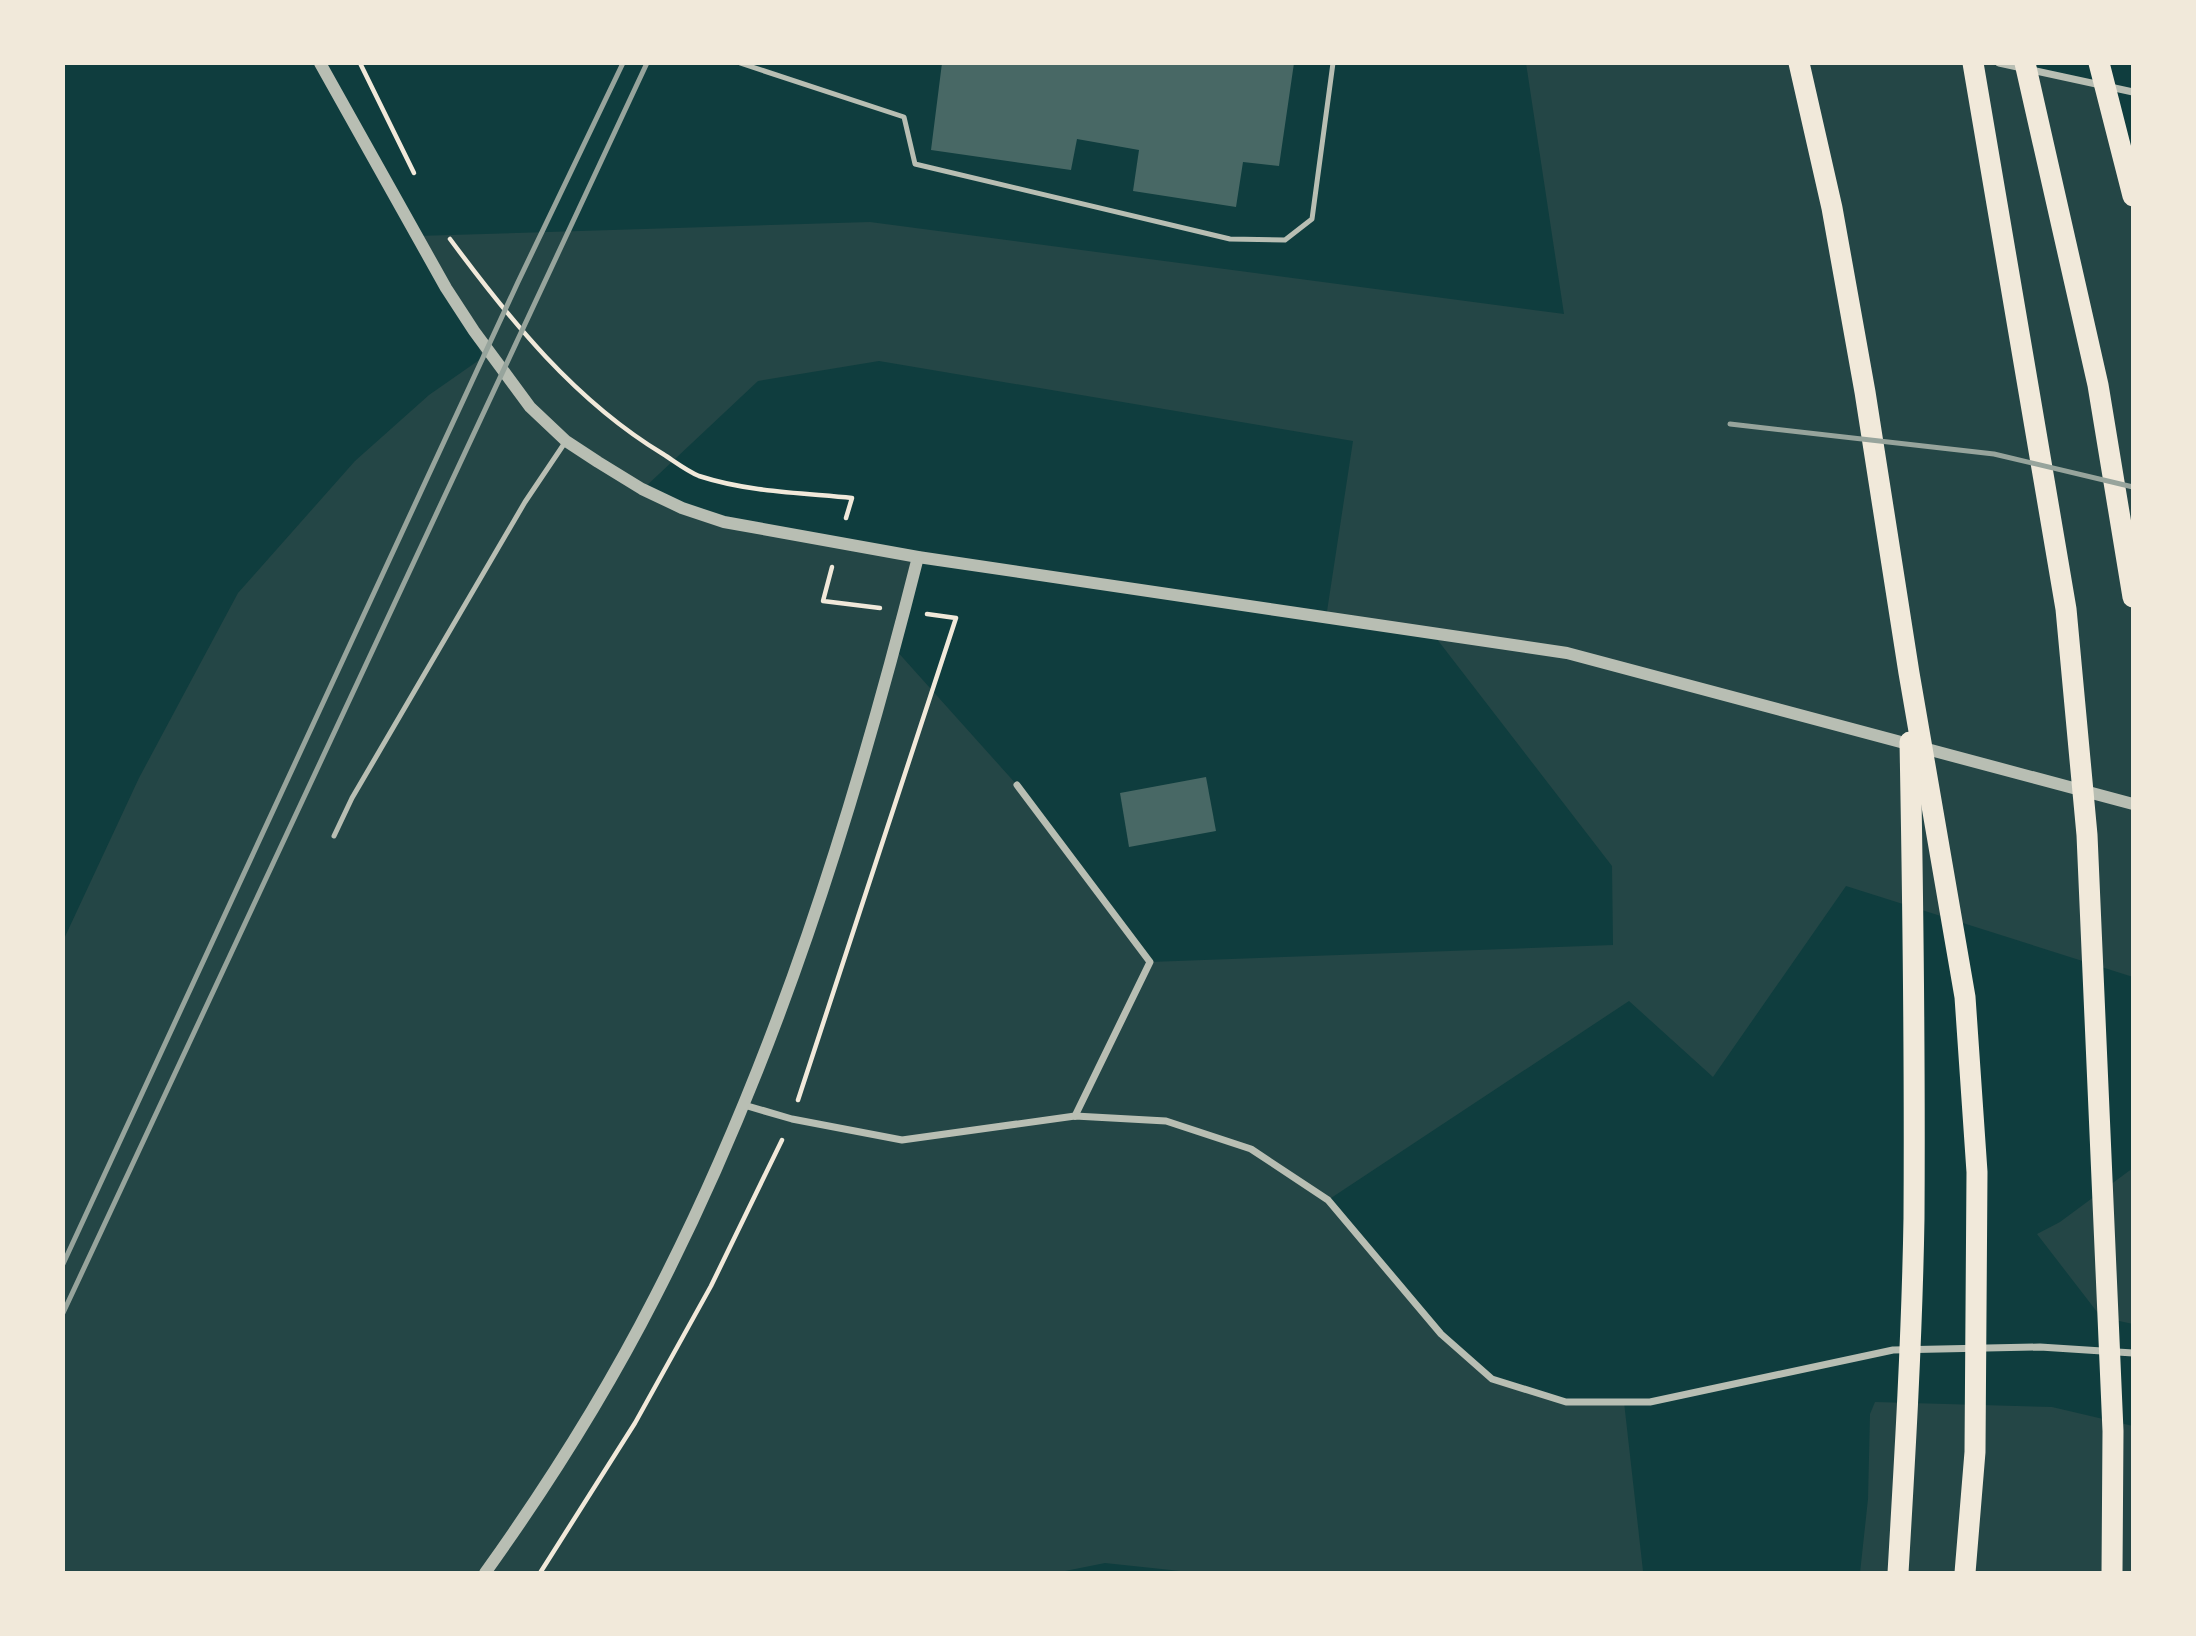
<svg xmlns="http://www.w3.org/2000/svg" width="2196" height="1636" viewBox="0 0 2196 1636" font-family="Inter,sans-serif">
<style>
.green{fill:#244646;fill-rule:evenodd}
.building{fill:#486865}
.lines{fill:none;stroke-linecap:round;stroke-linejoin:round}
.path{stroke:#f1e9da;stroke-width:4.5}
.service{stroke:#b8beb3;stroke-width:5}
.minor{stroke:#b8beb3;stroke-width:7}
.tertiary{stroke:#b8beb3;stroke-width:12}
.motorway{stroke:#f1e9da;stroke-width:21}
.rail{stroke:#97a49c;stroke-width:5}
</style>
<rect width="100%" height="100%" fill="#0f3d3e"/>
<g class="green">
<path d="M1526,63H1999L2104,85L2133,197V977L1846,886L1713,1077L1629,1001L1328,1200L1441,1334L1491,1379L1566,1402H1624L1643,1571L1199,1573L1105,1563L1055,1573H63V941L139,778L238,593L355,461L429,395L482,358L474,331L417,236L870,222L1564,314ZM879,361L1353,441L1326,618L1433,634L1612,866L1613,945L1150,962L1017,785L895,649L918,557L681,508L643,489L758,381Z"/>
<polygon points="2133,1168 2133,1324 2101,1317 2037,1234 2060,1222"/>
<polygon points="1875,1402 2052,1407 2133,1426 2133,1573 1860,1573 1868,1499 1870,1414"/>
</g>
<g class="building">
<polygon points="942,63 1294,63 1279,166 1243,162 1236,207 1133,191 1139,150 1077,139 1071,170 931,150"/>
<polygon points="1206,777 1216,831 1129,847 1120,793"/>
</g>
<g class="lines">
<g class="path">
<polyline points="360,63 414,173"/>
<path d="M450,239C510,320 575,401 663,454C674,461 687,471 699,476C748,492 802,493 852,498L846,518"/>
<polyline points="832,567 823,601 880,608"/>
<polyline points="798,1100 956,618 927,614"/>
<polyline points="540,1573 635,1423 711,1286 782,1140"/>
</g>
<g class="service">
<polyline points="740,63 904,117 915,164 1230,239 1285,240 1312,219 1333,63"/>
<polyline points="334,836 352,798 525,502 566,441"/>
</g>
<g class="minor">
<polyline points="1999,63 2133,92"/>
<polyline points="1017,785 1150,962 1075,1116"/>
<polyline points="744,1105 792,1119 902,1140 1075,1116 1166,1121 1251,1149 1328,1200 1441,1334 1492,1379 1566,1402 1650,1402 1893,1350 2040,1347 2133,1353"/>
</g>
<g class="tertiary">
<polyline points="320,63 446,288 474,331 530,407 566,441 598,462 642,489 682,508 724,522 918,557 1567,653 2133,804"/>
<path d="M485,1573C548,1485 606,1393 655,1297C775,1064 854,811 918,557"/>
</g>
<g class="motorway">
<polyline points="1799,63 1832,208 1865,392 1909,673 1965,997 1977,1172 1975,1452 1965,1573"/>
<polyline points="1973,63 2066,609 2087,835 2113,1431 2112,1573"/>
<polyline points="2025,63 2098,385 2133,597"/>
<polyline points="2099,63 2133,196"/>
<path d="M1898,1573C1905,1455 1912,1337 1914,1218C1915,1060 1913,901 1910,742"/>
</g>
<g class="rail">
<polyline points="1730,424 1994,454 2133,487"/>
<polyline points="63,1264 518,282 623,63"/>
<polyline points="63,1313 647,63"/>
</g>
</g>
<rect width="2196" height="1636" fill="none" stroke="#f1e9da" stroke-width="130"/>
</svg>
